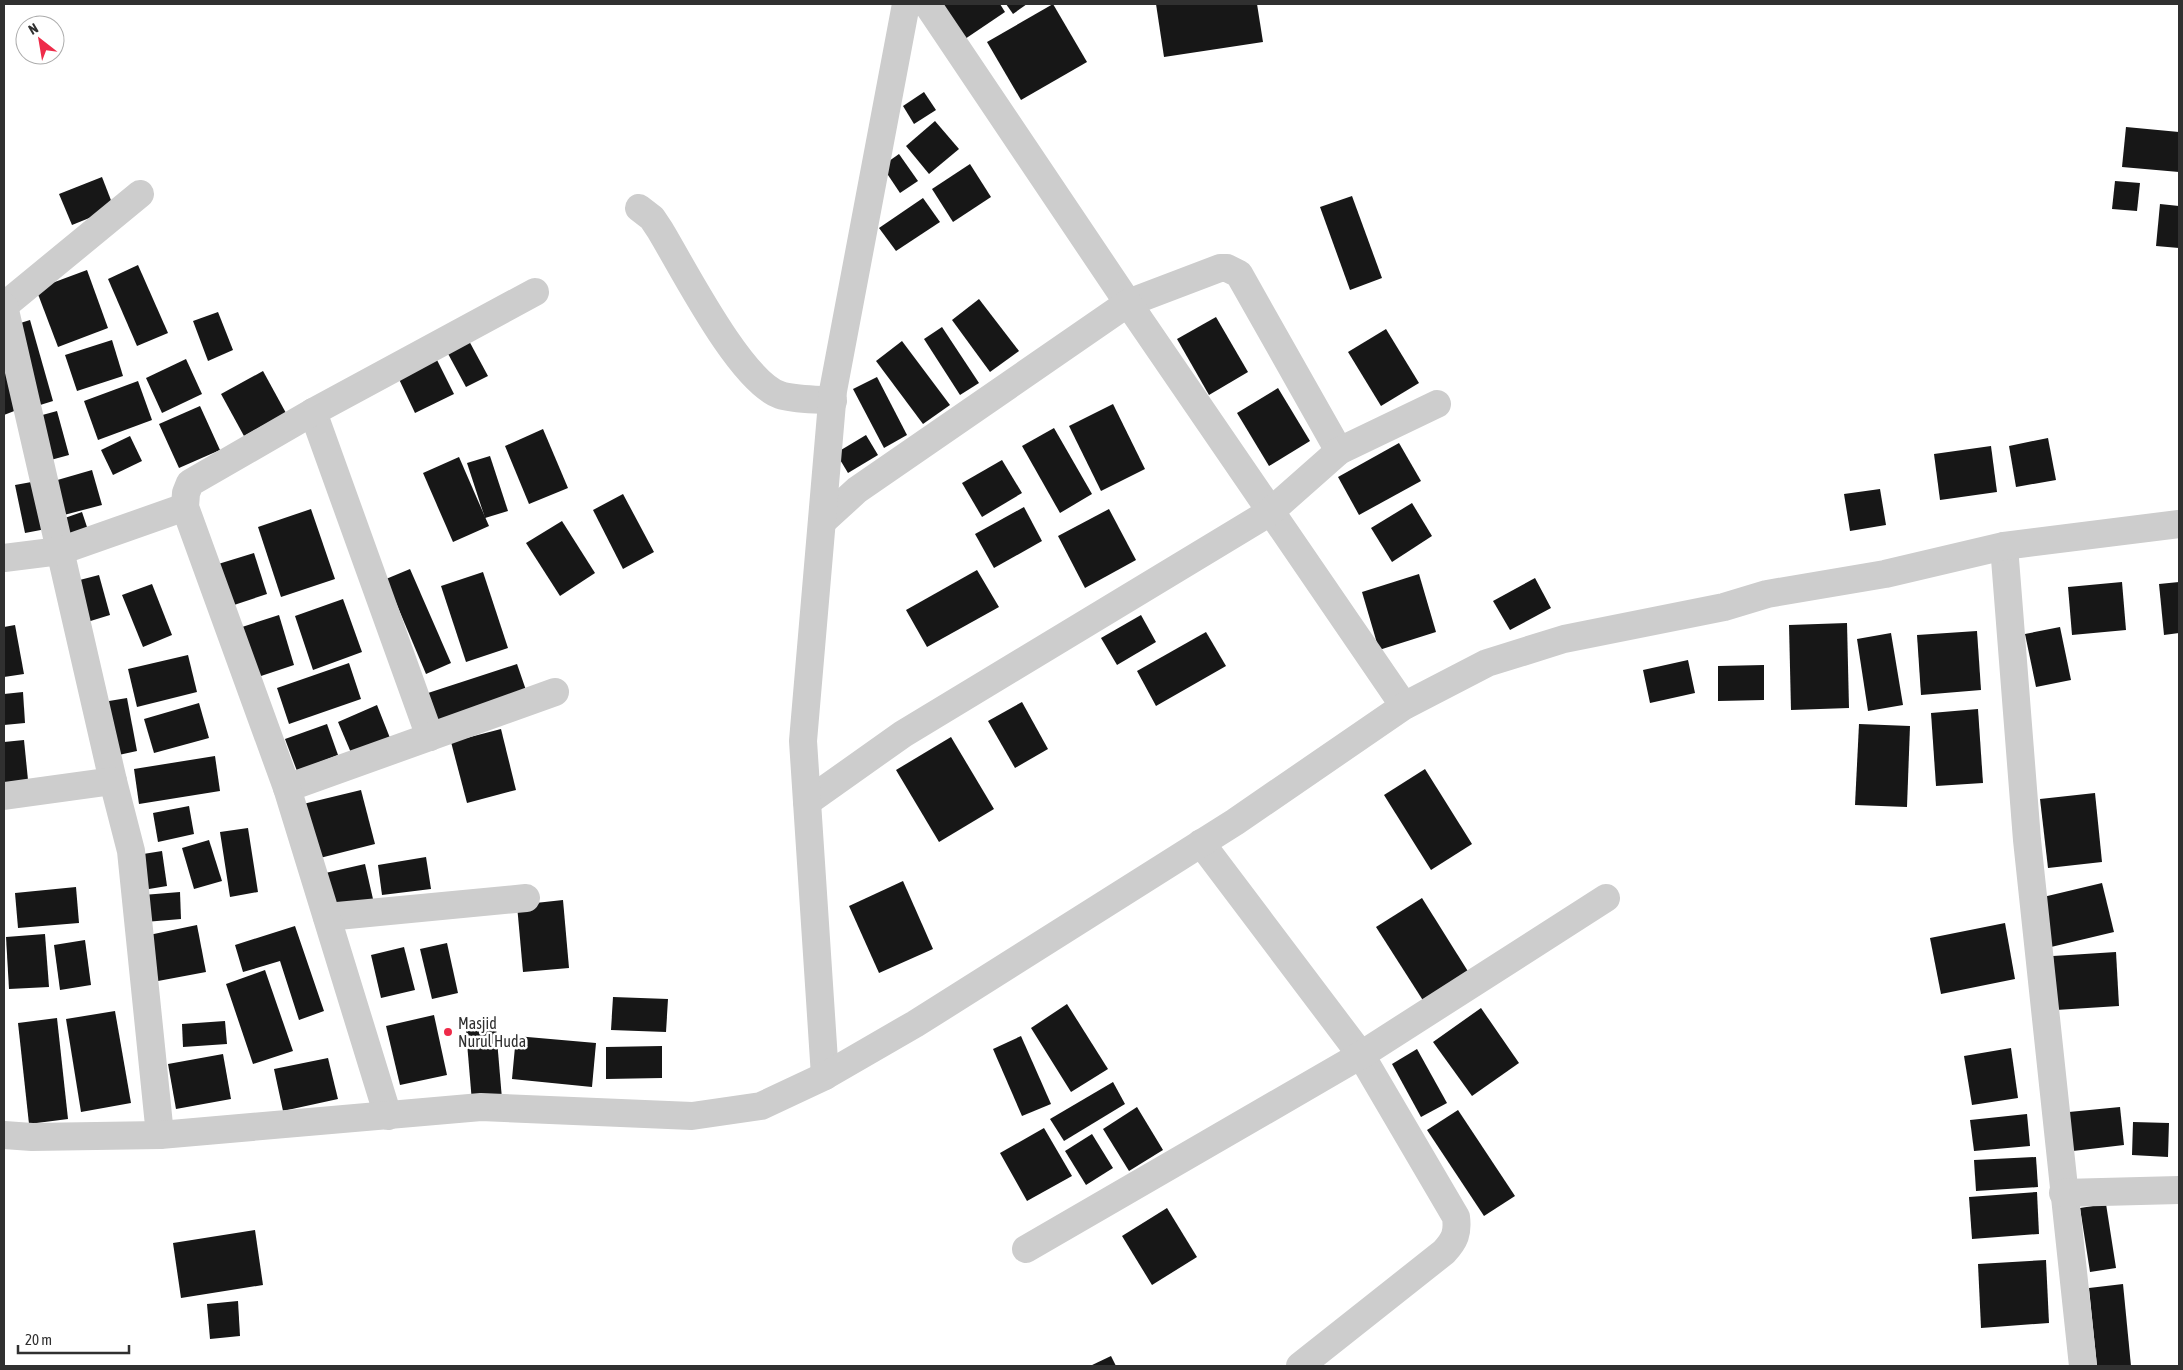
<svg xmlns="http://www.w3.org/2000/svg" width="2183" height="1370" viewBox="0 0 2183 1370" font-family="'Asap Condensed',sans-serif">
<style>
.building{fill:#171717}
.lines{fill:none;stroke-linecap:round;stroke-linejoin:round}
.minor{stroke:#cdcdcd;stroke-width:28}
.poi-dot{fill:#ee2b49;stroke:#fff;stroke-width:2}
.labels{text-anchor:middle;stroke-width:5;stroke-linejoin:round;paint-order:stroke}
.poi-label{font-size:16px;fill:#303030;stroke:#fff;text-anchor:start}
</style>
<rect width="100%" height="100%" fill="#fff"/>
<g class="building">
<polygon points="941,4 1000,4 1005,12 965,39"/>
<polygon points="1006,4 1027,4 1013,14"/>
<polygon points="1053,4 1087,62 1021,100 987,42"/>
<polygon points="1156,4 1257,4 1263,42 1164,57"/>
<polygon points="924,92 936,110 914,124 903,106"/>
<polygon points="935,121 959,149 929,174 906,146"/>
<polygon points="2126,127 2179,132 2179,172 2122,167"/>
<polygon points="899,154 918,181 900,193 882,166"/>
<polygon points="970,164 991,197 953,222 932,189"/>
<polygon points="102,177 114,208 72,225 59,194"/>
<polygon points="2115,181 2140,183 2137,211 2112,209"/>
<polygon points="1352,196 1382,278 1350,290 1320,207"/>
<polygon points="923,198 940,222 896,251 879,228"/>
<polygon points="2160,204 2179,206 2179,248 2156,246"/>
<polygon points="138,265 168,333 137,346 108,279"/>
<polygon points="87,270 108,328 58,347 36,289"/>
<polygon points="979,299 1019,351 990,372 952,320"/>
<polygon points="218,312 233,350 208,361 193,321"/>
<polygon points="1216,317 1248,372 1209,395 1177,339"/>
<polygon points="30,320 53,401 37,406 14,325"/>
<polygon points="942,327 979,383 960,395 924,339"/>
<polygon points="1386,329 1419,383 1381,406 1348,352"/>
<polygon points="468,339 488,376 466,387 446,350"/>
<polygon points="112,340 123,376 77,391 65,355"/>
<polygon points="902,341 950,405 923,424 876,361"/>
<polygon points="435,356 454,394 415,413 397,375"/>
<polygon points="4,359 22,408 4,415"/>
<polygon points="186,359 202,394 162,413 146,378"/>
<polygon points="263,371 286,413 244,436 221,394"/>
<polygon points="877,377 907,435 884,448 853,389"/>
<polygon points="138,381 152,420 98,440 84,401"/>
<polygon points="1278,388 1310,441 1269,466 1237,413"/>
<polygon points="1113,404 1145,469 1101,491 1069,426"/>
<polygon points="200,406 220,450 179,468 159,424"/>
<polygon points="57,411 69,455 47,461 35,417"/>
<polygon points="1054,428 1092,494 1060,513 1022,446"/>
<polygon points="543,429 568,488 529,504 505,446"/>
<polygon points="866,435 878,455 848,473 836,453"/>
<polygon points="130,436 142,461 113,475 101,450"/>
<polygon points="2048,438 2056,480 2016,487 2009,446"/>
<polygon points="1399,443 1421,481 1359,515 1338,477"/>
<polygon points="1991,446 1997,492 1940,500 1934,454"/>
<polygon points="490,456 508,511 485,518 467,463"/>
<polygon points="459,457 489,526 453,542 423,473"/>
<polygon points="1002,460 1022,493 982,517 962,483"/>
<polygon points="92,470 102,505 64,515 54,481"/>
<polygon points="37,481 46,529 25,533 15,485"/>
<polygon points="1880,489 1886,525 1850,531 1844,494"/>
<polygon points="623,494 654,552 623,569 593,510"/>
<polygon points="1412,503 1432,536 1392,562 1371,528"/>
<polygon points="1024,507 1042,541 994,568 975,534"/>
<polygon points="311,509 335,579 281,597 258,527"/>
<polygon points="1109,509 1136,560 1085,588 1058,536"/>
<polygon points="82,512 91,539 68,547 59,520"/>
<polygon points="562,521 595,573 560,596 526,543"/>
<polygon points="254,553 267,594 228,607 215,565"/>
<polygon points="410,569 451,663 426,674 386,579"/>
<polygon points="977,570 999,607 927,647 906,610"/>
<polygon points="483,572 508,648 466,662 441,586"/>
<polygon points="1419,574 1436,632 1379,650 1362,592"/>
<polygon points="99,575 110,615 84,623 72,582"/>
<polygon points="1535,578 1551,608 1510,630 1493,601"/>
<polygon points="2122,582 2126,630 2072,635 2068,587"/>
<polygon points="2179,582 2179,633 2164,635 2159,584"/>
<polygon points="152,584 172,635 143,647 122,595"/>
<polygon points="343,599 362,652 313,670 295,616"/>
<polygon points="279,615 294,665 258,677 242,627"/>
<polygon points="1141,615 1156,642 1117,665 1101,638"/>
<polygon points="1847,623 1849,708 1791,710 1789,625"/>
<polygon points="15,625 24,674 4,677 4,627"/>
<polygon points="2060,627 2071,680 2036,687 2025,634"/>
<polygon points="1977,631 1981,690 1921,695 1917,635"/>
<polygon points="1206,632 1226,666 1156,706 1137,671"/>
<polygon points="1891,633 1903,705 1868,711 1857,639"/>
<polygon points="188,655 197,692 137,707 128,669"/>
<polygon points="1688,660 1695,693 1650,703 1643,670"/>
<polygon points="349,663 361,699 289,724 277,688"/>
<polygon points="517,664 528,696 438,724 428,693"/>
<polygon points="1764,665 1764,700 1718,701 1718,666"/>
<polygon points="23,692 25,723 4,725 4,694"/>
<polygon points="127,698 137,751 114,756 103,702"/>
<polygon points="1022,702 1048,749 1015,768 988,721"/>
<polygon points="199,703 209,738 154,753 144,719"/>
<polygon points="377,705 390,738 352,755 338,722"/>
<polygon points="1978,709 1983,783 1936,786 1931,713"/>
<polygon points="327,724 338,755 297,771 285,739"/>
<polygon points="1859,724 1910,726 1907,807 1855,805"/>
<polygon points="501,729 516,790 467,803 451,742"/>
<polygon points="951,737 994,809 939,842 896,770"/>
<polygon points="24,740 28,780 4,783 4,742"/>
<polygon points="215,756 220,791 139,804 134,769"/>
<polygon points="1425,769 1472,844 1431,870 1384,795"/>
<polygon points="361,790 375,844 312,860 299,805"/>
<polygon points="2095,793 2102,862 2048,868 2040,799"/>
<polygon points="189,806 194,834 158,842 153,813"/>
<polygon points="248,828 258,892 230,897 220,832"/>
<polygon points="209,840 222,881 194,889 182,848"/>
<polygon points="162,851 167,886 143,890 137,855"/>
<polygon points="426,857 431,889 382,895 378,865"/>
<polygon points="365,864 373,899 329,910 321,874"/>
<polygon points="903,881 933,949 879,973 849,906"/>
<polygon points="2102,883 2114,932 2051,947 2039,898"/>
<polygon points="76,887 79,923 18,928 15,893"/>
<polygon points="180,892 181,919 145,922 143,895"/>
<polygon points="1422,898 1469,973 1424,1002 1376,927"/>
<polygon points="563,900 569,968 523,972 517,905"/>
<polygon points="2005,923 2015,979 1941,994 1930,938"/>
<polygon points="197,925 206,972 158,981 149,935"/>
<polygon points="295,926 324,1011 299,1020 280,961 243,972 235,945"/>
<polygon points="45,934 49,987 9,989 6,937"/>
<polygon points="85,940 91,985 60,990 54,945"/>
<polygon points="447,943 458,993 432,999 420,949"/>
<polygon points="404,947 415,990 381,998 371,955"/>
<polygon points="2116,952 2119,1006 2056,1010 2053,956"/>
<polygon points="265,970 293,1051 253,1064 226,984"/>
<polygon points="613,997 668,999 666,1032 611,1030"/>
<polygon points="1067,1004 1108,1069 1071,1092 1031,1028"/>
<polygon points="1481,1008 1519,1063 1472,1096 1433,1042"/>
<polygon points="115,1011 131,1103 81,1112 66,1019"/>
<polygon points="434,1015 447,1075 400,1085 386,1026"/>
<polygon points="57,1018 68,1119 29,1124 18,1023"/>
<polygon points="225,1021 227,1044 183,1047 182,1024"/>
<polygon points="496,1028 502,1099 472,1102 466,1031"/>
<polygon points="516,1036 596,1043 592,1087 512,1079"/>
<polygon points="1021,1036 1051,1104 1022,1116 993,1049"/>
<polygon points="662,1046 662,1078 606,1079 606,1047"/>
<polygon points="2011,1048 2018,1098 1972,1105 1964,1056"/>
<polygon points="1417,1049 1447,1103 1421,1117 1392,1064"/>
<polygon points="223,1054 231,1099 176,1109 168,1064"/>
<polygon points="328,1058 338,1099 283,1111 274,1069"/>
<polygon points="1113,1082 1125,1104 1064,1141 1050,1119"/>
<polygon points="1137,1107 1163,1150 1129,1171 1103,1129"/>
<polygon points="2120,1107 2124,1145 2073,1151 2069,1112"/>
<polygon points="1458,1110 1515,1196 1484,1216 1427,1130"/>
<polygon points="2027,1114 2030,1146 1974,1151 1970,1120"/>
<polygon points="2133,1122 2169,1123 2168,1157 2132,1155"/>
<polygon points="1044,1128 1072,1176 1027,1201 1000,1153"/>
<polygon points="1092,1134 1113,1168 1086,1185 1065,1151"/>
<polygon points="2036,1157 2038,1187 1976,1191 1974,1160"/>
<polygon points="2037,1192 2039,1234 1972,1239 1969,1197"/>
<polygon points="2106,1204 2116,1268 2090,1272 2080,1208"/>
<polygon points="1167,1208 1197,1257 1152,1285 1122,1236"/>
<polygon points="255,1230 263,1285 181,1298 173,1243"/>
<polygon points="2046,1260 2049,1323 1981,1328 1978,1264"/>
<polygon points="2123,1284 2131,1366 2097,1366 2089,1288"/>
<polygon points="238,1301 240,1336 210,1339 207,1304"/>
<polygon points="1111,1356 1116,1366 1090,1366"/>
</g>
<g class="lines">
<g class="minor">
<polyline points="927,4 1128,303 1220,268 1227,268 1239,274 1339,451"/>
<path d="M639,208L652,218L660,230C683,268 740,381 780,395C795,400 817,399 833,401"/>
<polyline points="5,305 140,194"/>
<polyline points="4,306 113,781"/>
<polyline points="313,412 430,737"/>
<polyline points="822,522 857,490 1128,303 1404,706"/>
<polyline points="2004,546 2027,840 2083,1366"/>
<polyline points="4,558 60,551 185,507"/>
<polyline points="287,788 555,692"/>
<polyline points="4,796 113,781 131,851 160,1135"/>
<polyline points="807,802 903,734 1270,512 1339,451 1437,404"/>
<path d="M1201,843L1361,1055L1456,1217C1458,1233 1455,1240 1444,1252L1300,1366"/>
<polyline points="327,917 526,898"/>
<polyline points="825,1076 803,741 833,391 906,4"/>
<polyline points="388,1116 287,788 185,507 186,493 190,483 313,412 535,292"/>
<polyline points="4,1135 32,1137 160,1135 481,1107 692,1116 761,1106 825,1076 915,1024 1235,822 1404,706 1487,663 1564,639 1724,607 1767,594 1885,574 2004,546 2179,524"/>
<polyline points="2063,1193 2179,1190"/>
<polyline points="1026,1249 1361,1055 1606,898"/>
</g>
</g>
<circle class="poi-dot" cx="448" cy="1032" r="5"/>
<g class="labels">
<g class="poi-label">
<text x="458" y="1029">Masjid<tspan x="458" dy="18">Nurul Huda</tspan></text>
</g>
</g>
<rect width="2183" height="1370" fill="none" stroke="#303030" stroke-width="10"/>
<g transform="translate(40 40) rotate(329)"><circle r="24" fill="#ffffff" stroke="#acacac"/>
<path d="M0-4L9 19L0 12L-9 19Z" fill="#ee2b49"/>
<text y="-8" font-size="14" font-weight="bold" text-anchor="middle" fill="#303030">N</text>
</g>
<path d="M18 1345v8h111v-8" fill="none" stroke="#303030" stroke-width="2.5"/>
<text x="25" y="1345" font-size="15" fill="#303030" stroke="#ffffff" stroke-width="4" paint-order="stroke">20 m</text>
</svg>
